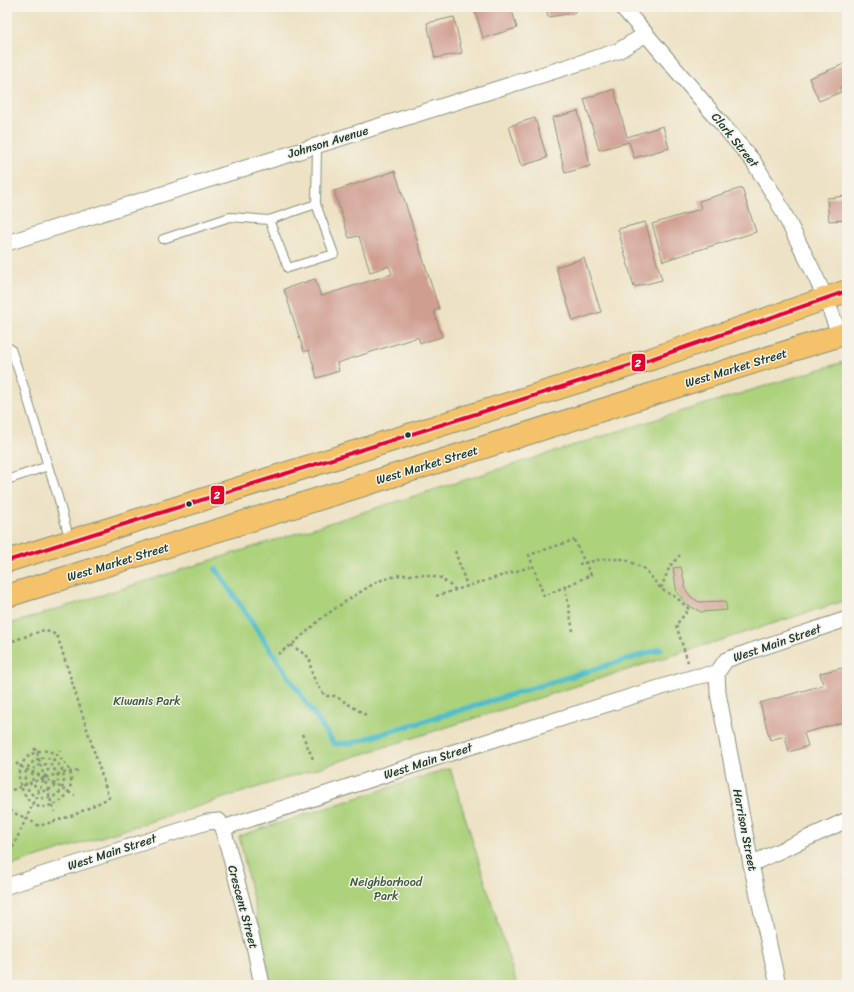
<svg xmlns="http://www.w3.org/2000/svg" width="854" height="992" viewBox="0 0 854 992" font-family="Sriracha,sans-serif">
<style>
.green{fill:#acd27c;stroke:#668858}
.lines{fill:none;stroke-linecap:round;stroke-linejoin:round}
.stream{stroke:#51becb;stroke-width:5.5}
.building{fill:#d09e91}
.lane-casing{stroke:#86907c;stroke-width:10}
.street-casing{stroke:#86907c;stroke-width:17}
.primary-casing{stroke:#86907c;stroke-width:24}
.path{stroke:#86907c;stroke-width:2.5;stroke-dasharray:3 3;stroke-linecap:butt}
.lane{stroke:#fff;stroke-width:8}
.street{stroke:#fff;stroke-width:15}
.primary{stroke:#f3c26a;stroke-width:22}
.bus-1-casing{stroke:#f7f3e8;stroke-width:7}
.bus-1{stroke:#e4002b;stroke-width:4}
.bus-dot{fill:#1f3d34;stroke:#f7f3e8;stroke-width:1.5}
.labels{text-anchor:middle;stroke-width:3;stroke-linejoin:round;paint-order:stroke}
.street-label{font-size:12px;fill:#1f3d34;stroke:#f7f3e8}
.park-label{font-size:12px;fill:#3b5b42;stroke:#f7f3e8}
.line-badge{stroke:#f7f3e8;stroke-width:1.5}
.badge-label{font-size:11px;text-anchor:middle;font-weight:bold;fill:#fff}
</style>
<rect width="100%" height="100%" fill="#f7f3e8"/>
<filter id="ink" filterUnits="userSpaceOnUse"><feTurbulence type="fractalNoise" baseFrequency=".025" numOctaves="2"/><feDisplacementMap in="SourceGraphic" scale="8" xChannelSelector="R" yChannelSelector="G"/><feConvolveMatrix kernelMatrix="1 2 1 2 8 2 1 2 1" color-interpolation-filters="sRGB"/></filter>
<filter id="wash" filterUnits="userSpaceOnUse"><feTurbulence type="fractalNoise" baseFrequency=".012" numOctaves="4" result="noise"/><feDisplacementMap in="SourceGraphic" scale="16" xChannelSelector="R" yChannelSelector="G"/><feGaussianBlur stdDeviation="0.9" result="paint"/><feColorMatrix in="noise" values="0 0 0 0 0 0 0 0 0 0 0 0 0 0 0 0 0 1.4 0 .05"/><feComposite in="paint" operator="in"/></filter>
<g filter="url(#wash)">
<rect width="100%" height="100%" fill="#ede2c5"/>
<g class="green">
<polygon points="847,361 847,600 10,866 7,866 7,625 657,419"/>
<polygon points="450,768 517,985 272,985 239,836"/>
</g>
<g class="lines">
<polyline class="stream" points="216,569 334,744 352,743 661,649"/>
</g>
<g id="blocks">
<g class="building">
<polygon points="474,7 506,7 506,8 511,7 517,28 483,38"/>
<polygon points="546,7 574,7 575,13 548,17"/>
<polygon points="454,17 462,53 435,58 427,23"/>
<polygon points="847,63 847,84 839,88 841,92 819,101 809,78"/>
<polygon points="614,89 627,137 663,126 669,148 634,158 629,142 599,150 584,99"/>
<polygon points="578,111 590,166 565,173 552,118"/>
<polygon points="535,118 547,158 521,166 509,126"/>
<polygon points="395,171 439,309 434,311 442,337 420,343 418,337 337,363 339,371 317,378 309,350 304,352 284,289 315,279 321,296 392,274 389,266 370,272 359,236 349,238 334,191"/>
<polygon points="742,188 756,232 663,261 652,224 701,209 699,201"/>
<polygon points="847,196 847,220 829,221 827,198"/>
<polygon points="645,222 662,280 634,287 618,229"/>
<polygon points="584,258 601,312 573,321 556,267"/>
<polygon points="681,567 686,590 691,597 699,602 725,601 727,610 701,612 688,605 677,593 673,568"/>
<polygon points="847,667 847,721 804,733 808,746 789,752 785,736 770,740 760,703 823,685 820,673"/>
</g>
</g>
</g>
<g filter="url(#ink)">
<use href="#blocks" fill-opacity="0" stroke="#86907c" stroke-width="1"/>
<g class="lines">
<g class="lane-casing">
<g id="lane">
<polyline points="269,220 288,268 334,254 316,204"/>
<polyline points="163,239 230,217 269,220 316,204 317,146"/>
<polyline points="7,347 11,349 24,387 48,466"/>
<polyline points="7,480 48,466 58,497 70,541"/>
</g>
</g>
<g class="street-casing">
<g id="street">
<polyline points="622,7 646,34 753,161 777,200 811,267 826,299 840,336"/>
<polyline points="7,243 618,51 646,34"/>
<polyline points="717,673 718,693 751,864 778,985"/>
<polyline points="223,828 457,751 694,677 717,673 726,660 751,651 847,619"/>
<polyline points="751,864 847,820"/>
<polyline points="7,886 207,822 219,821 223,828 255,950 262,985"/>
</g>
</g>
<g class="primary-casing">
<g id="primary">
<polyline points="7,561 654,358 847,291"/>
<polyline points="7,596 418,468 732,369 847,333"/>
</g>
</g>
<g class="path">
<polygon points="574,540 591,575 544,596 529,555"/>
<polyline points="455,551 467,586"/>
<polyline points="579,564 603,559 624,559 645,569 661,589 677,598 689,609 676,625 688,662"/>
<polyline points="565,587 573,631"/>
<polyline points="661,588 670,566 680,555"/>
<polyline points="436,596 533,566"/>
<polyline points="7,643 44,630 57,635 109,798 74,815 39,826 26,818 11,812 7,800"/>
<path d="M291,645L310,658C310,676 316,682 325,696H335L366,715"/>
<polyline points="278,654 294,643 323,617 349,599 378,581 400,575 423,575 441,578 456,590"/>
<polyline points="302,734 313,759"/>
<polyline points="34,748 37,752 52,805 55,812"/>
<path d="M38,751C42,751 47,750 51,752C54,753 58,756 61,759C68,765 72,773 71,783C70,791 64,801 55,804C50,806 45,807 40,807C31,805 26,798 23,791C14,774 20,758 38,751Z"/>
<path d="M41,758C68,755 73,797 46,798C41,798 38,799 34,796C23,787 21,771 33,762C35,760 38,759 41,758Z"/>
<path d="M16,763C24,770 35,772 44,778C55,783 64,791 75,795"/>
<path d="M12,790C35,781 54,773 78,771"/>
<path d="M10,853L39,791C47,792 60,787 58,777C58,773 53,768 51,765L42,764L35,767L33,770C31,779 33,785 39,791C44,777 51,763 60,750"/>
</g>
<use href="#lane" class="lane"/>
<use href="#street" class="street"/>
<use href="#primary" class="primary"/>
<g class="bus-1-casing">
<polyline id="bus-1" points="7,561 654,358 847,291"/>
</g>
<use href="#bus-1" class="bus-1"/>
</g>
</g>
<g class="bus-dot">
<circle cx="408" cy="435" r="3.5"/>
<circle cx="189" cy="504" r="3.5"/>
</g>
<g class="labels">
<g class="street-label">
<text transform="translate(735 140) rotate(51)" y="4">Clark Street</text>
<text transform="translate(328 142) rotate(-17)" y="4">Johnson Avenue</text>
<text transform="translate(736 368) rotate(-17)" y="4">West Market Street</text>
<text transform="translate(427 465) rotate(-17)" y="4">West Market Street</text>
<text transform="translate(118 562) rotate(-17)" y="4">West Market Street</text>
<text transform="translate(777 643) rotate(-19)" y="4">West Main Street</text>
<text transform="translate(428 761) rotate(-18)" y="4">West Main Street</text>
<text transform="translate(745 830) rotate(79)" y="4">Harrison Street</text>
<text transform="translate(112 852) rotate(-18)" y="4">West Main Street</text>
<text transform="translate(243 907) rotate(75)" y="4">Crescent Street</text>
</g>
<g class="park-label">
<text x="147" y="705">Kiwanis Park</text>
<text x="386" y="886">Neighborhood<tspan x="386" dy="14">Park</tspan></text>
</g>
</g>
<g class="line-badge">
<rect x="631" y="353" width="15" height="19" rx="4" fill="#e4002b"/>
<rect x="210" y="485" width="15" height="20" rx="4" fill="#e4002b"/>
</g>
<g class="badge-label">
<text x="638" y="367">2</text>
<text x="217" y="499">2</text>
</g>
<rect width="854" height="992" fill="none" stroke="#f7f3e8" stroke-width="24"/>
</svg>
